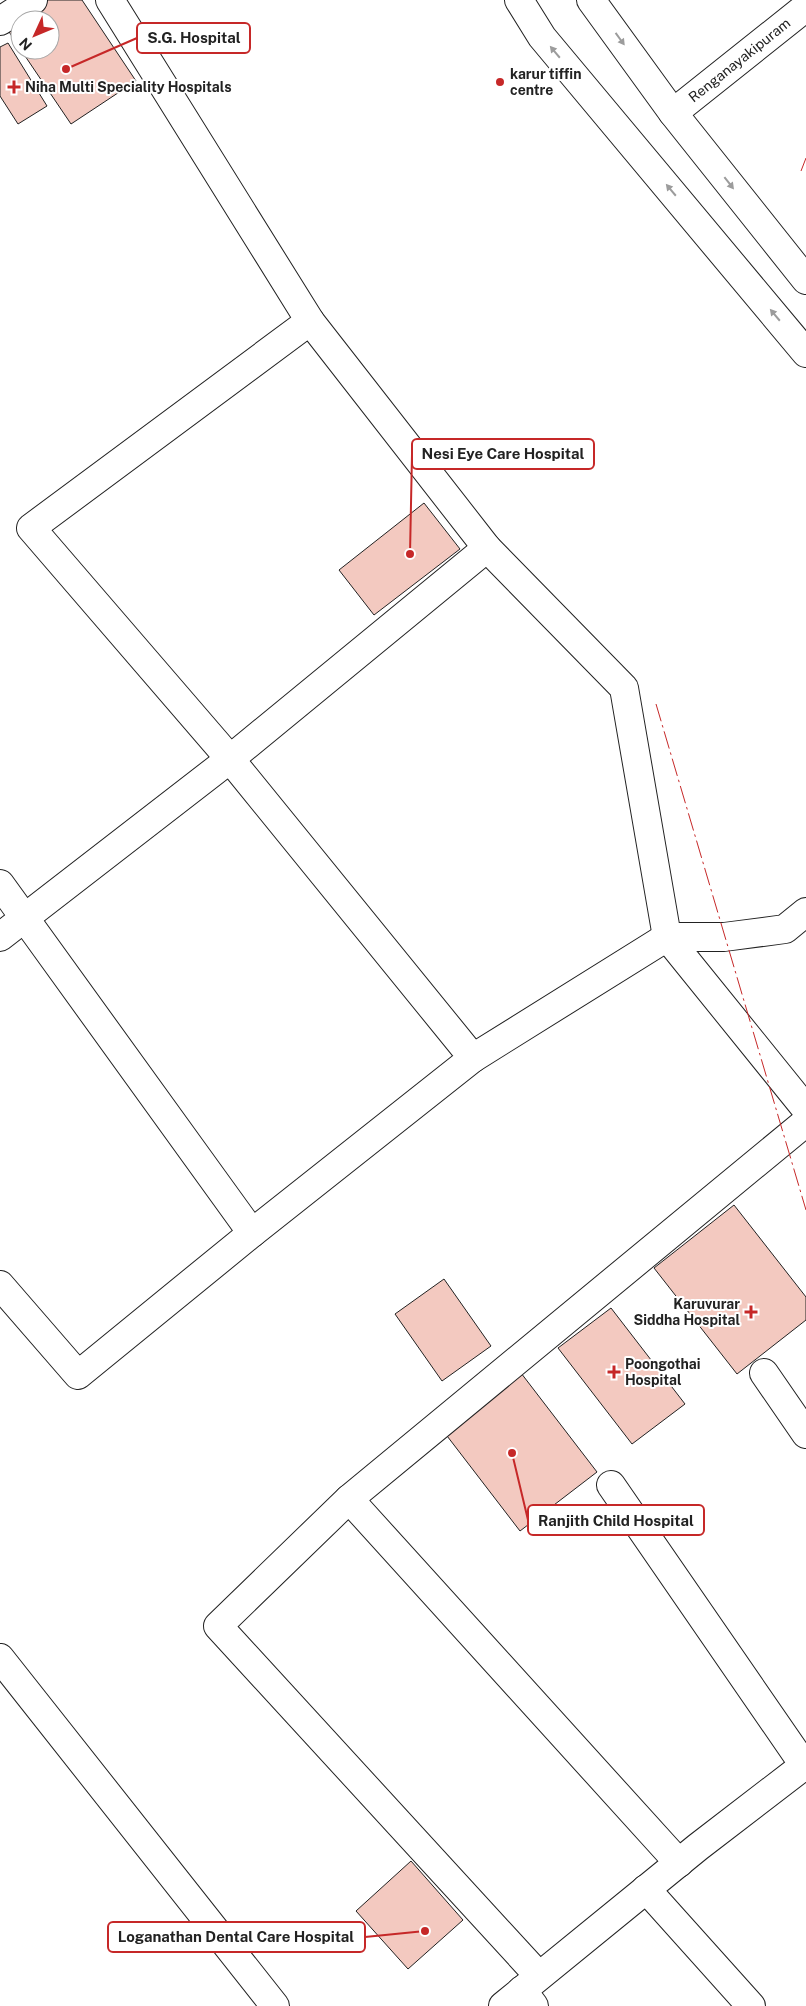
<svg xmlns="http://www.w3.org/2000/svg" width="806" height="2006" viewBox="0 0 806 2006" font-family="'Public Sans',sans-serif">
<style>
.building{fill:#f3c9c0;stroke:#222}
.lines{fill:none;stroke-linecap:round;stroke-linejoin:round}
.minor-casing{stroke:#222;stroke-width:30}
.tertiary-casing{stroke:#222;stroke-width:30}
.primary-casing{stroke:#222;stroke-width:30}
.minor{stroke:#fff;stroke-width:28}
.tertiary{stroke:#fff;stroke-width:28}
.primary{stroke:#fff;stroke-width:28}
.power{stroke:#c62828;stroke-width:1;stroke-dasharray:18 4 2.5 4;stroke-linecap:butt}
.oneway{fill:#9c9c9c}
.poi-dot{fill:#c62828;stroke:#fff;stroke-width:2}
.labels{text-anchor:middle;stroke-width:4;stroke-linejoin:round;paint-order:stroke}
.street-label{font-size:14px;fill:#222;stroke:#fff}
.poi-label{font-size:14px;font-weight:bold;fill:#222;stroke:#fff;text-anchor:start}
.leader{fill:none;stroke:#c62828;stroke-width:2}
.callout-dot{fill:#c62828;stroke:#fff;stroke-width:2}
.callout{fill:#fff;stroke:#c62828;stroke-width:2}
.callout-label{font-size:15px;text-anchor:middle;font-weight:bold;fill:#222}
</style>
<rect width="100%" height="100%" fill="#fff"/>
<g class="building">
<polygon points="46,0 82,0 136,81 71,124 21,50 50,50 50,20 20,20 20,49 6,27"/>
<polygon points="8,43 47,106 18,124 0,96 0,47"/>
<polygon points="424,503 460,549 374,615 339,570"/>
<polygon points="734,1205 806,1297 806,1320 737,1374 654,1268"/>
<polygon points="444,1279 491,1346 442,1381 395,1314"/>
<polygon points="611,1308 685,1404 632,1444 558,1348"/>
<polygon points="521,1373 597,1472 520,1531 444,1432"/>
<polygon points="411,1861 463,1920 408,1969 356,1911"/>
</g>
<g class="lines">
<g class="minor-casing">
<g id="minor">
<polyline points="110,0 310,321"/>
<path id="s1" d="M673,113L806,7"/>
<polyline points="0,884 252,1233 473,1058 230,759 31,528 310,321 487,548 624,688 667,937 806,1109"/>
<polyline points="0,937 230,759 487,548"/>
<polyline points="473,1058 667,937 724,937 785,929 806,912"/>
<polyline points="0,1285 78,1375 252,1233"/>
<polyline points="764,1373 806,1434"/>
<polyline points="611,1485 806,1768"/>
<polyline points="349,1499 218,1626 539,1976"/>
<polyline points="0,1658 275,2006"/>
<polyline points="679,1863 349,1499 806,1122"/>
<polyline points="646,1889 751,2006"/>
<polyline points="522,1990 534,2006"/>
</g>
</g>
<g class="tertiary-casing">
<g id="tertiary">
<polyline points="0,21 33,0"/>
<polyline points="503,2006 698,1847 806,1764"/>
</g>
</g>
<g class="primary-casing">
<g id="primary">
<polyline points="519,0 542,37 806,353"/>
<polyline points="591,0 673,113 806,280"/>
</g>
</g>
<use href="#minor" class="minor"/>
<use href="#tertiary" class="tertiary"/>
<use href="#primary" class="primary"/>
<g class="power">
<polyline points="801,171 806,158"/>
<polyline points="656,704 806,1210"/>
</g>
</g>
<defs><path id="oneway-solid" d="M-6-.8H1V-3.2L6.5 0L1 3.2V.8H-6Z" transform="scale(1.25)"/></defs>
<g class="oneway">
<use href="#oneway-solid" transform="translate(620 39) rotate(54)"/>
<use href="#oneway-solid" transform="translate(555 52) rotate(-130)"/>
<use href="#oneway-solid" transform="translate(729 183) rotate(52)"/>
<use href="#oneway-solid" transform="translate(671 190) rotate(-130)"/>
<use href="#oneway-solid" transform="translate(775 315) rotate(-130)"/>
</g>
<g class="poi-dot">
<circle cx="500" cy="82" r="5"/>
<path d="M11.5 79.5h5v5h5v5h-5v5h-5v-5h-5v-5h5z"/>
<path d="M748.5 1304.5h5v5h5v5h-5v5h-5v-5h-5v-5h5z"/>
<path d="M611.5 1364.5h5v5h5v5h-5v5h-5v-5h-5v-5h5z"/>
</g>
<g class="labels">
<g class="street-label">
<text dy="5" stroke="none"><textPath href="#s1" startOffset="85">Renganayakipuram</textPath></text>
</g>
<g class="poi-label">
<text x="510" y="79">karur tiffin<tspan x="510" dy="16">centre</tspan></text>
<text x="25" y="92">Niha Multi Speciality Hospitals</text>
<text x="740" y="1309" text-anchor="end">Karuvurar<tspan x="740" dy="16">Siddha Hospital</tspan></text>
<text x="625" y="1369">Poongothai<tspan x="625" dy="16">Hospital</tspan></text>
</g>
</g>
<path class="leader" d="M66 69L137 38M410 554L412 454M512 1453L528 1520M425 1931L365 1937"/>
<g class="callout-dot">
<circle cx="66" cy="69" r="5"/>
<circle cx="410" cy="554" r="5"/>
<circle cx="512" cy="1453" r="5"/>
<circle cx="425" cy="1931" r="5"/>
</g>
<g class="callout">
<rect x="137" y="23" width="113" height="30" rx="5"/>
<rect x="412" y="439" width="182" height="30" rx="5"/>
<rect x="528" y="1505" width="176" height="30" rx="5"/>
<rect x="108" y="1922" width="257" height="30" rx="5"/>
</g>
<g class="callout-label">
<text x="194" y="43">S.G. Hospital</text>
<text x="503" y="459">Nesi Eye Care Hospital</text>
<text x="616" y="1526">Ranjith Child Hospital</text>
<text x="236" y="1942">Loganathan Dental Care Hospital</text>
</g>
<g transform="translate(35 35) rotate(226)"><circle r="24" fill="#ffffff" stroke="#a7a7a7"/>
<path d="M0-4L9 19L0 12L-9 19Z" fill="#c62828"/>
<text y="-8" font-size="14" font-weight="bold" text-anchor="middle" fill="#222222">N</text>
</g>
</svg>
